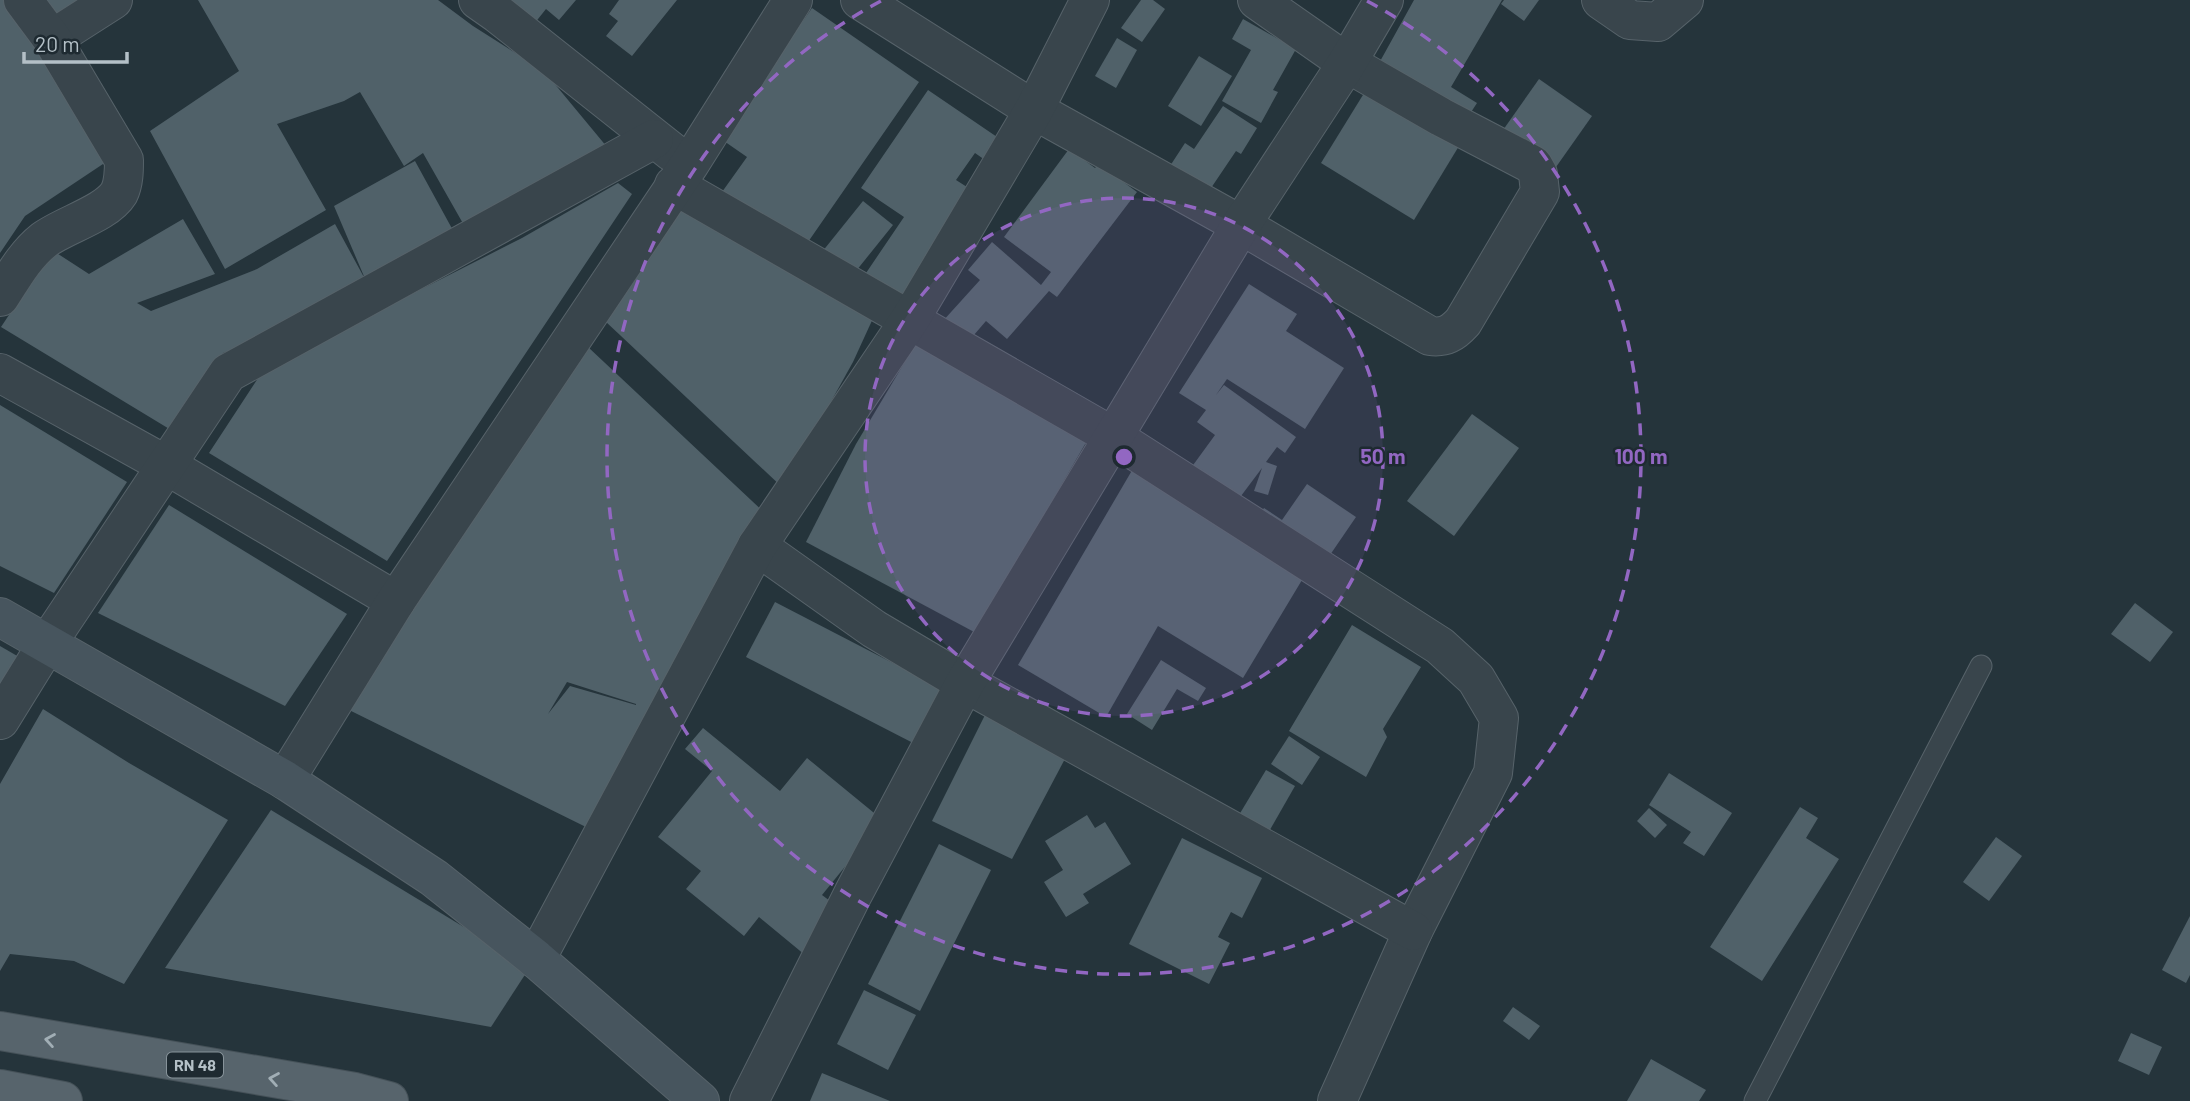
<svg xmlns="http://www.w3.org/2000/svg" width="2190" height="1101" viewBox="0 0 2190 1101" font-family="Barlow,sans-serif">
<style>
.building{fill:#506169;fill-rule:evenodd}
.lines{fill:none;stroke-linecap:round;stroke-linejoin:round}
.lane-casing{stroke:#57636a;stroke-width:23}
.street-casing{stroke:#57636a;stroke-width:40}
.secondary-casing{stroke:#57636a;stroke-width:40}
.primary-casing{stroke:#455158;stroke-width:40}
.lane{stroke:#39454c;stroke-width:21}
.street{stroke:#39454c;stroke-width:38}
.secondary{stroke:#47555e;stroke-width:38}
.primary{stroke:#57646c;stroke-width:38}
.oneway{stroke:#a1aeb5}
.ring{fill:none;stroke:#9267c2;stroke-width:3.5;stroke-dasharray:12 9}
.labels{text-anchor:middle;stroke-width:5;stroke-linejoin:round;paint-order:stroke}
.shield{fill:#1e2a31;stroke:#87939a;stroke-width:2}
.shield-label{font-size:16px;font-weight:bold;fill:#b4c0c7}
.centre{fill:#9267c2;stroke:#1e2a31;stroke-width:3.5}
.ring-label{font-size:21px;text-anchor:middle;font-weight:bold;fill:#9267c2;stroke:#1e2a31;stroke-width:5;stroke-linejoin:round;paint-order:stroke}
</style>
<rect width="100%" height="100%" fill="#25343b"/>
<g class="building">
<polygon points="0,0 13,0 112,158 25,216 0,253"/>
<polygon points="47,0 77,0 56,14"/>
<polygon points="198,0 438,0 473,26 544,71 607,147 465,227 423,153 404,166 360,92 344,101 277,124 326,210 225,269 150,131 239,71"/>
<polygon points="485,0 576,0 559,20 546,9 526,34"/>
<polygon points="619,0 677,0 632,56 606,36 618,21 609,14"/>
<polygon points="1141,0 1153,0 1165,9 1142,42 1121,28"/>
<polygon points="1414,0 1502,0 1451,87 1477,103 1462,126 1378,65"/>
<polygon points="1504,0 1539,0 1524,21 1501,4"/>
<polygon points="812,8 919,82 799,255 717,199 747,157 721,139"/>
<polygon points="1243,19 1296,49 1273,90 1278,92 1261,123 1222,101 1251,50 1232,39"/>
<polygon points="1117,38 1137,50 1116,88 1095,76"/>
<polygon points="1199,56 1232,76 1201,126 1168,106"/>
<polygon points="1539,79 1592,116 1549,177 1496,140"/>
<polygon points="928,90 1000,139 985,160 975,153 956,180 978,194 903,303 864,276 904,217 861,188"/>
<polygon points="1366,90 1459,146 1414,220 1321,163"/>
<polygon points="1223,106 1257,128 1241,154 1236,151 1209,191 1170,166 1185,143 1194,149"/>
<polygon points="1069,149 1095,168 1099,164 1137,192 1057,297 1049,291 1007,339 986,321 967,343 942,322 980,280 968,270 992,242 1041,285 1051,272 1004,237"/>
<polygon points="415,161 455,234 289,327 223,353 171,430 1,327 52,250 89,274 183,219 215,274 137,303 151,311 257,269 335,224 366,281 334,206"/>
<polygon points="618,183 632,194 387,561 209,453 264,369 522,238"/>
<polygon points="688,200 875,314 853,362 783,488 605,321"/>
<polygon points="863,201 893,225 852,276 822,252"/>
<polygon points="1249,284 1297,314 1286,331 1344,368 1305,429 1227,379 1216,395 1224,385 1296,437 1285,453 1277,447 1266,462 1277,466 1268,495 1254,491 1262,468 1226,516 1180,483 1215,435 1197,422 1206,410 1179,393"/>
<polygon points="919,338 1088,439 976,633 806,542 856,444"/>
<path d="M588,347L768,516L592,830L343,707ZM567,682L636,704V705L570,686L548,714Z"/>
<polygon points="0,405 127,482 54,593 0,566"/>
<polygon points="1472,414 1519,448 1454,536 1407,501"/>
<polygon points="1134,467 1308,570 1243,678 1158,626 1106,717 1018,665"/>
<polygon points="1307,484 1356,517 1317,574 1253,525 1264,508 1282,520"/>
<polygon points="169,505 347,614 285,706 98,613"/>
<polygon points="775,602 945,690 915,744 746,657"/>
<polygon points="2135,603 2173,632 2150,662 2111,634"/>
<polygon points="1352,625 1421,667 1383,729 1387,737 1366,777 1289,731"/>
<polygon points="0,646 19,657 0,685"/>
<polygon points="1161,660 1206,688 1198,701 1177,689 1152,730 1127,714"/>
<polygon points="43,709 129,763 228,820 124,984 74,961 10,954 0,971 0,784"/>
<polygon points="986,713 1067,755 1012,859 932,821"/>
<polygon points="703,728 780,791 807,758 890,826 848,863 822,895 842,910 805,955 759,917 744,936 686,889 701,871 658,837 712,771 685,749"/>
<polygon points="1289,736 1320,757 1302,785 1271,764"/>
<polygon points="1266,770 1295,786 1263,842 1233,825"/>
<polygon points="1669,773 1732,813 1704,856 1683,843 1691,832 1649,805"/>
<polygon points="1800,807 1818,818 1806,838 1839,859 1762,981 1710,947"/>
<polygon points="1649,808 1667,825 1655,838 1637,821"/>
<polygon points="271,810 530,967 491,1027 165,968"/>
<polygon points="1087,815 1095,828 1105,822 1131,864 1083,894 1089,903 1066,917 1044,882 1063,870 1045,841"/>
<polygon points="1996,837 2022,856 1989,901 1963,882"/>
<polygon points="1182,838 1262,878 1242,918 1231,912 1218,937 1230,943 1209,984 1129,944"/>
<polygon points="939,844 991,870 920,1011 868,984"/>
<polygon points="2190,916 2190,975 2186,983 2162,970"/>
<polygon points="864,990 916,1015 888,1070 837,1044"/>
<polygon points="1513,1007 1540,1026 1529,1040 1503,1021"/>
<polygon points="2131,1033 2162,1047 2149,1075 2118,1061"/>
<polygon points="1651,1059 1706,1090 1699,1101 1627,1101"/>
<polygon points="822,1073 890,1101 810,1101"/>
</g>
<g class="lines">
<g class="lane-casing">
<polyline id="lane" points="1755,1101 1981,666"/>
</g>
<g class="street-casing">
<g id="street">
<polyline points="478,0 498,14 672,152"/>
<path d="M860,0L1034,110L1241,225L1430,336C1445,338 1453,333 1463,322L1540,192L1538,174L1533,165L1441,117L1347,63L1257,0"/>
<polyline points="1601,0 1630,20 1658,22 1684,0"/>
<polyline points="52,39 113,0"/>
<polyline points="674,185 1112,436 1440,646 1476,679 1499,718 1493,773 1413,931 1337,1101"/>
<path d="M0,297C13,277 25,255 44,240C64,225 106,214 119,193C124,183 124,170 124,160L52,39L23,0"/>
<polyline points="0,373 166,465 396,601"/>
<polyline points="757,546 874,629 965,683 1413,931"/>
<polyline points="0,720 47,644 228,373 654,139"/>
<polyline points="285,780 396,601 689,165 793,0"/>
<polyline points="536,959 757,546 909,321 1034,110 1090,0"/>
<polyline points="749,1101 853,894 965,683 1241,225 1347,63 1384,0"/>
</g>
</g>
<g class="secondary-casing">
<polyline id="secondary" points="0,617 285,780 434,878 536,959 700,1101"/>
</g>
<g class="primary-casing">
<g id="primary">
<polyline points="0,1031 355,1092 389,1101"/>
<polyline points="0,1089 63,1101"/>
</g>
</g>
<use href="#lane" class="lane"/>
<use href="#street" class="street"/>
<use href="#secondary" class="secondary"/>
<use href="#primary" class="primary"/>
</g>
<defs><path id="oneway-chevron" d="M-2-3.5L2.5 0L-2 3.5" fill="none" stroke-width="1.6" stroke-linecap="round" stroke-linejoin="round" transform="scale(1.75)"/></defs>
<g class="oneway">
<use href="#oneway-chevron" transform="translate(50 1040) rotate(-170)"/>
<use href="#oneway-chevron" transform="translate(274 1079) rotate(-170)"/>
</g>
<circle cx="1124" cy="457" r="259" fill="#9267c2" fill-opacity=".12"/>
<g class="ring">
<circle cx="1124" cy="457" r="259"/>
<path d="M1367 1A517 517 0 1 1 881 1"/>
</g>
<g class="labels">
<rect class="shield" x="167" y="1052.5" width="56" height="25" rx="5"/>
<g class="shield-label">
<text x="195" y="1071">RN 48</text>
</g>
</g>
<circle cx="1124" cy="457" r="10" class="centre"/>
<g class="ring-label">
<text x="1383" y="464">50 m</text>
<text x="1641" y="464">100 m</text>
</g>
<path d="M24 52v10h103v-10" fill="none" stroke="#b4c0c7" stroke-width="3.5"/>
<text x="35" y="52" font-size="21" fill="#b4c0c7" stroke="#1e2a31" stroke-width="5" paint-order="stroke">20 m</text>
</svg>
